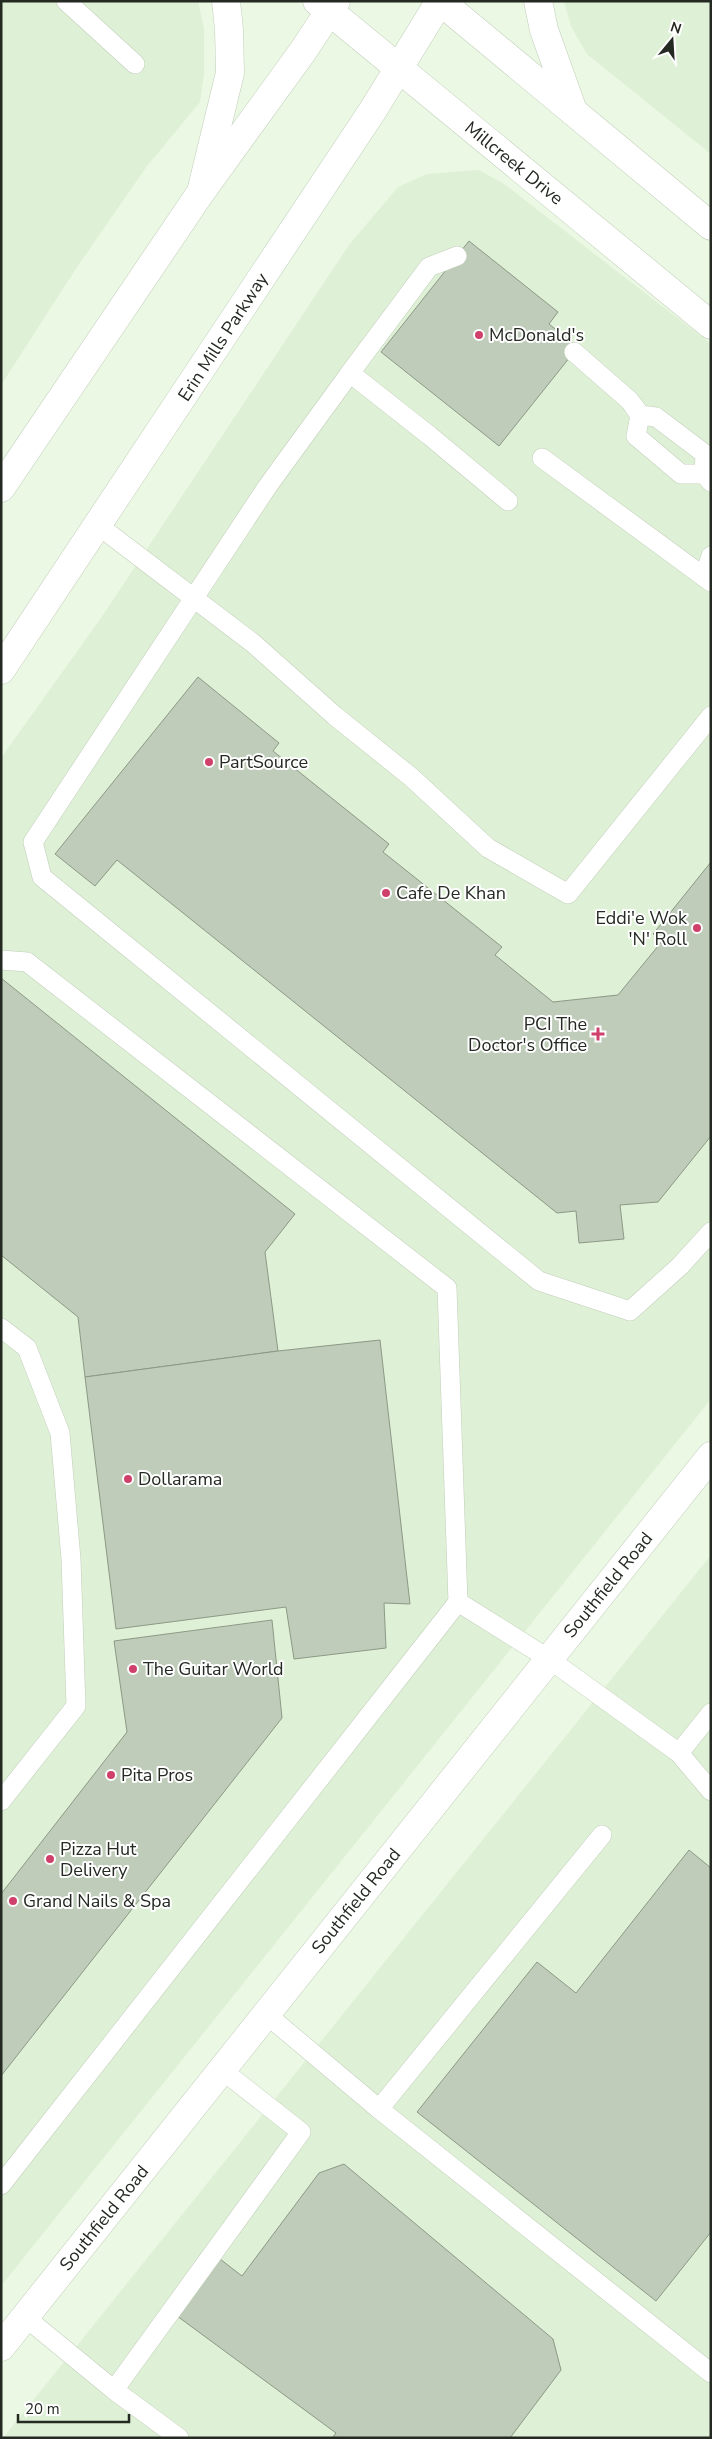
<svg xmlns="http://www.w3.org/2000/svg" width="712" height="2439" viewBox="0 0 712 2439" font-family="'Nunito Sans',sans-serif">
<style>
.built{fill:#def0d5}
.building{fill:#bfccb9;stroke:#8c9986}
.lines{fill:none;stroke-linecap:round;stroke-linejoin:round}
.service-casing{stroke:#c2cfbb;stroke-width:20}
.minor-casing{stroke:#c2cfbb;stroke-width:29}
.tertiary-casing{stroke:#c2cfbb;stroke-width:29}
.primary-casing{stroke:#c2cfbb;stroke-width:29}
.service{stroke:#fff;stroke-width:19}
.minor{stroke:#fff;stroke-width:28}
.tertiary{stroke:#fff;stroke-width:28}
.primary{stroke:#fff;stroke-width:28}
.poi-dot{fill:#cf416b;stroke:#fff;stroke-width:2}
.labels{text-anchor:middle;stroke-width:4;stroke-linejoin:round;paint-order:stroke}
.street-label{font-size:18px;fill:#242922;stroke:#fff}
.poi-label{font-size:18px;fill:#242922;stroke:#fff;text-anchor:start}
</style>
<rect width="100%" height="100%" fill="#ebf8e4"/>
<g class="built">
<polygon points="1,1 198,1 204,29 204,73 200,102 147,166 75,270 1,385"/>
<polygon points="564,1 711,1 711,154 587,54 571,26"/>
<polygon points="479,170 504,184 711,344 711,1399 1,2286 1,758 101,618 349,245 398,187 427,174"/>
<polygon points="711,1555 711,2438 3,2438"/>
</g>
<g class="building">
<polygon points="469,241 558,312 549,324 578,347 499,446 381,352"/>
<polygon points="198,677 279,743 273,751 389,844 383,852 502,947 495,955 553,1002 618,995 663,940 653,934 711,862 711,1136 658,1202 620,1205 624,1239 579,1243 576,1211 557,1213 117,860 95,886 55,854"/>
<polygon points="1,978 295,1214 265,1252 278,1351 85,1377 78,1317 1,1255"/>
<polygon points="380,1340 410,1604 384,1603 386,1648 294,1659 286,1607 116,1629 85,1377 278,1351"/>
<polygon points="272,1620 282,1718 1,2076 1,1894 127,1732 114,1641"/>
<polygon points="689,1850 711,1868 711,2232 656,2301 417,2112 537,1962 576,1993"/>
<polygon points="344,2164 553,2339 561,2370 510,2438 332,2438 336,2433 177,2316 220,2259 242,2276 319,2173"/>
</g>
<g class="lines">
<g class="service-casing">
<g id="service">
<polyline points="66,1 135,64"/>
<polyline points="574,352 630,401 640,415 656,417 705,454 704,474 711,482"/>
<polyline points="350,373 429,267 457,256"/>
<polyline points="633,405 640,415 636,436 681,474 704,474"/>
<polyline points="542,458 711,582"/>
<polyline points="508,501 430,436 350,373 267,487 33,842 42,877 539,1281 630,1311 680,1266 711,1232"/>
<polyline points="99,526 254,644 335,716 411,777 488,848 568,894 711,716"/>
<polyline points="704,577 711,556"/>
<polyline points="1,960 27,962 447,1288 458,1602 1,2185"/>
<polyline points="1,1328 27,1348 60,1433 71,1559 76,1706 1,1801"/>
<polyline points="458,1602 549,1659 679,1753 711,1713"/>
<polyline points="679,1753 711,1791"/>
<polyline points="266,2014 379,2109 602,1835"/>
<polyline points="379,2109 711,2373"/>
<polyline points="25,2317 114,2390 301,2132 222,2070"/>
<polyline points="114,2390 179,2438"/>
</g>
</g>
<g class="minor-casing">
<polyline id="minor" points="1,2347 711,1456"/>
</g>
<g class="tertiary-casing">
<g id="tertiary">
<polyline points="317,1 711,325"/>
<polyline points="440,1 711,226"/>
<polyline points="538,1 544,30 573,111"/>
<polyline points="201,192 230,73 229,29 226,1"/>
</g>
</g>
<g class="primary-casing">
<g id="primary">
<polyline points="1,488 201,192 303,51 336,1"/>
<polyline points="1,670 373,110 440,1"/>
</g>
</g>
<use href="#service" class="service"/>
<use href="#minor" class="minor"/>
<use href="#tertiary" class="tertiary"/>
<use href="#primary" class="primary"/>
</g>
<g class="poi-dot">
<circle cx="479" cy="335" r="5"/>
<circle cx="209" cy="762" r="5"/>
<circle cx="386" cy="893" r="5"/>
<circle cx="697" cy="928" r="5"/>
<path d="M595.5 1026.5h5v5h5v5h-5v5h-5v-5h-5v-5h5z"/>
<circle cx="128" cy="1479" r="5"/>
<circle cx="133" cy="1669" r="5"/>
<circle cx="111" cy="1775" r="5"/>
<circle cx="50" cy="1859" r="5"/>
<circle cx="13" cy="1901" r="5"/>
</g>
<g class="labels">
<g class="street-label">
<text transform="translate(514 163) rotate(39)" y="6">Millcreek Drive</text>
<text transform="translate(223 337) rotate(-57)" y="6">Erin Mills Parkway</text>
<text transform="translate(608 1585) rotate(-51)" y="6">Southfield Road</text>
<text transform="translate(356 1901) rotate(-51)" y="6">Southfield Road</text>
<text transform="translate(104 2218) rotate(-51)" y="6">Southfield Road</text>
</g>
<g class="poi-label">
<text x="489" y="341">McDonald's</text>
<text x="219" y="768">PartSource</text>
<text x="396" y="899">Cafe De Khan</text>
<text x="687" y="924" text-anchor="end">Eddi'e Wok<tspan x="687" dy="21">'N' Roll</tspan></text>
<text x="587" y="1030" text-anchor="end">PCI The<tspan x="587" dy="21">Doctor's Office</tspan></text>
<text x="138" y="1485">Dollarama</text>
<text x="143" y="1675">The Guitar World</text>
<text x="121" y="1781">Pita Pros</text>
<text x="60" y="1855">Pizza Hut<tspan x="60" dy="21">Delivery</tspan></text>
<text x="23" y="1907">Grand Nails &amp; Spa</text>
</g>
</g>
<rect width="712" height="2439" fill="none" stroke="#242922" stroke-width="5"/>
<g transform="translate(672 40) rotate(18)" stroke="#ffffff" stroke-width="4" paint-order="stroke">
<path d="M0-4L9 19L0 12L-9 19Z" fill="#242922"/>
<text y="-8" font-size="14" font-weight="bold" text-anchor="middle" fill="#242922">N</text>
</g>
<path d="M18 2414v8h111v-8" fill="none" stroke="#242922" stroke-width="2.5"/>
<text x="25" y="2414" font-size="15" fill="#242922" stroke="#ffffff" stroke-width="4" paint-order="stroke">20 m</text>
</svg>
